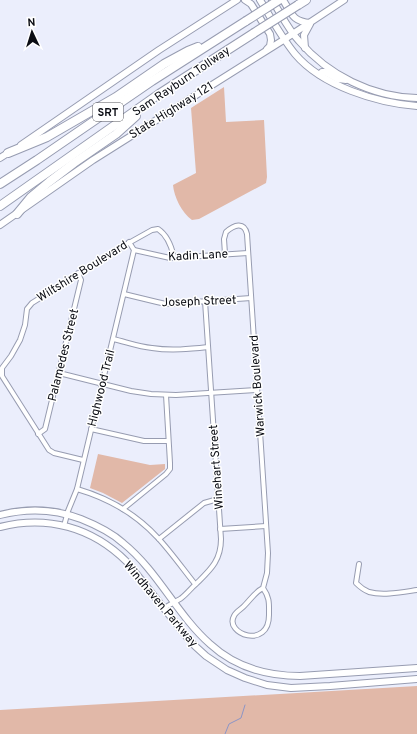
<svg xmlns="http://www.w3.org/2000/svg" width="417" height="734" viewBox="0 0 417 734" font-family="Overpass,sans-serif">
<style>
.green{fill:#e1b8a8}
.lines{fill:none;stroke-linecap:round;stroke-linejoin:round}
.stream{stroke:#8c95c6;stroke-width:1}
.street-casing{stroke:#979cb1;stroke-width:6}
.secondary-casing{stroke:#979cb1;stroke-width:8}
.highway-casing{stroke:#979cb1;stroke-width:10}
.street{stroke:#fff;stroke-width:4}
.secondary{stroke:#fff;stroke-width:6}
.highway{stroke:#fff;stroke-width:8}
.highway-bridge-casing{stroke:#979cb1;stroke-width:10;stroke-linecap:butt}
.highway-bridge{stroke:#fff;stroke-width:8}
.labels{text-anchor:middle;stroke-width:3;stroke-linejoin:round;paint-order:stroke}
.shield{fill:#fff;stroke:#54555a;stroke-width:1}
.shield-label{font-size:11px;font-weight:bold;fill:#0a0c13}
.street-label{font-size:12px;fill:#0a0c13;stroke:#fff}
</style>
<rect width="100%" height="100%" fill="#ebeefc"/>
<g class="green">
<path d="M224,87L226,122L264,120L267,177L266,183L199,219L192,220C182,213 174,197 173,185L196,173L191,108Z"/>
<polygon points="98,454 150,465 165,464 165,469 122,503 103,493 90,488"/>
<polygon points="417,686 417,734 0,734 0,710"/>
</g>
<g class="lines">
<polyline class="stream" points="225,734 229,724 241,718 245,705"/>
<g class="street-casing">
<g id="street">
<polyline points="129,242 134,250 170,258 248,253"/>
<path d="M225,254L224,239L226,232C234,225 244,221 247,234L268,553L267,573L263,588C255,592 251,599 245,605C242,609 236,611 234,616C224,634 269,650 269,615C269,604 270,598 263,588"/>
<polyline points="124,294 157,302 166,304 251,298"/>
<path d="M113,339C126,342 139,347 152,348C171,351 190,349 208,347"/>
<polyline points="59,373 131,391 151,394 176,395 257,390"/>
<polyline points="91,429 144,441 168,441"/>
<polyline points="38,434 45,429 81,280 78,273"/>
<path d="M83,460L54,453L49,450L2,376V368L11,356L20,340L25,325L27,309L32,303L118,249L152,230L158,229C167,235 172,248 174,258"/>
<path d="M77,489C108,498 136,514 158,538C171,552 183,569 195,584"/>
<polyline points="123,509 166,474 170,469 170,463 166,395"/>
<polyline points="64,526 68,511 77,489 134,250"/>
<polyline points="220,529 266,526"/>
<polyline points="159,539 204,503 218,499"/>
<path d="M359,564L356,583C360,587 364,590 369,592C383,596 403,592 417,590"/>
<path d="M164,608C169,605 175,602 180,599C186,595 190,589 196,584C210,570 221,561 221,539L205,301"/>
</g>
</g>
<g class="secondary-casing">
<g id="secondary">
<polyline points="245,0 251,4 270,34 271,40 270,46 267,49"/>
<path d="M260,0C271,18 282,38 295,54C322,86 377,103 417,106"/>
<path d="M272,0C281,14 288,29 299,41C328,75 372,97 417,98"/>
<path d="M283,0C292,14 292,21 310,23"/>
<polyline points="305,48 304,35 310,24"/>
<polyline points="320,75 322,72 325,72 338,79 346,80"/>
<polyline points="21,145 159,50 237,0"/>
<polyline points="0,158 11,151"/>
<polyline points="0,225 93,160 285,39 344,0"/>
<path d="M0,515C27,508 55,509 81,519C96,525 111,532 123,543C158,571 177,615 210,644C235,667 267,676 300,676L417,668"/>
<path d="M0,527C47,515 92,527 127,562L186,636L195,646L206,656L227,670L245,678L267,685L291,688L330,686L417,679"/>
</g>
</g>
<g class="highway-casing">
<g id="highway">
<polyline points="298,5 306,0"/>
<polyline points="8,153 47,137 116,97 164,64 188,51 198,47"/>
<polyline points="0,184 37,160 152,81 246,21"/>
<polyline points="0,206 159,94 254,33"/>
<polyline points="17,214 31,197 49,182 74,163 116,134 136,116"/>
</g>
</g>
<use href="#street" class="street"/>
<use href="#secondary" class="secondary"/>
<use href="#highway" class="highway"/>
<g class="highway-bridge-casing">
<g id="highway-bridge">
<polyline points="246,21 279,0"/>
<polyline points="254,33 298,5"/>
</g>
</g>
<use href="#highway-bridge" class="highway-bridge"/>
</g>
<g class="labels">
<rect class="shield" x="93" y="103" width="30" height="18" rx="3"/>
<g class="shield-label">
<text x="108" y="116">SRT</text>
</g>
<g class="street-label">
<text transform="translate(181 81) rotate(-34)" y="4">Sam Rayburn Tollway</text>
<text transform="translate(171 110) rotate(-32)" y="4">State Highway 121</text>
<text transform="translate(198 255) rotate(-3)" y="4">Kadin Lane</text>
<text transform="translate(82 271) rotate(-32)" y="4">Wiltshire Boulevard</text>
<text transform="translate(199 301) rotate(-2)" y="4">Joseph Street</text>
<text transform="translate(63 355) rotate(-76)" y="4">Palamedes Street</text>
<text transform="translate(257 386) rotate(-94)" y="4">Warwick Boulevard</text>
<text transform="translate(101 388) rotate(-76)" y="4">Highwood Trail</text>
<text transform="translate(216 467) rotate(-94)" y="4">Winehart Street</text>
<text transform="translate(161 604) rotate(50)" y="4">Windhaven Parkway</text>
</g>
</g>
<g transform="translate(32 32) rotate(356)" stroke="#ffffff" stroke-width="3" paint-order="stroke">
<path d="M0-3L7 15L0 10L-7 15Z" fill="#0a0c13"/>
<text y="-6" font-size="11" font-weight="bold" text-anchor="middle" fill="#0a0c13">N</text>
</g>
</svg>
